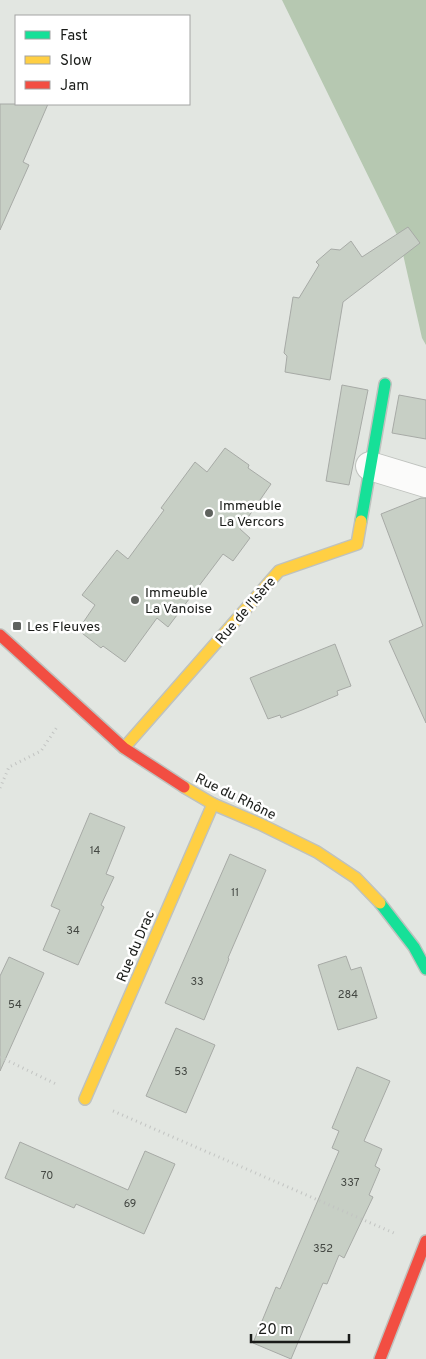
<svg xmlns="http://www.w3.org/2000/svg" width="426" height="1359" viewBox="0 0 426 1359" font-family="Overpass,sans-serif">
<style>
.forest{fill:#b6c8b1}
.building{fill:#c7cfc5;stroke:#a7aaa6}
.lines{fill:none;stroke-linecap:round;stroke-linejoin:round}
.street-casing{stroke:#bfc2be;stroke-width:30}
.fast-casing{stroke:#bfc2be;stroke-width:14}
.slow-casing{stroke:#bfc2be;stroke-width:14}
.jam-casing{stroke:#bfc2be;stroke-width:14}
.path{stroke:#c2c4c2;stroke-width:3;stroke-dasharray:1 4;stroke-linecap:butt}
.street{stroke:#fbfbfa;stroke-width:28}
.fast{stroke:#16e098;stroke-width:11}
.slow{stroke:#ffcf43;stroke-width:11}
.jam{stroke:#f24e42;stroke-width:11}
.poi-dot{fill:#5f625e;stroke:#fff;stroke-width:2}
.labels{text-anchor:middle;stroke-width:5;stroke-linejoin:round;paint-order:stroke}
.number-label{font-size:11px;fill:#444843}
.poi-label{font-size:14px;fill:#191b18;stroke:#fff;text-anchor:start}
.street-label{font-size:14px;fill:#191b18;stroke:#fff}
</style>
<rect width="100%" height="100%" fill="#e2e6e1"/>
<polygon class="forest" points="282,0 426,0 426,345 422,338 400,241"/>
<g class="building">
<polygon points="0,104 48,104 23,162 29,165 0,230"/>
<polygon points="408,227 420,243 343,302 330,380 285,372 287,356 284,353 293,297 299,298 319,265 316,262 331,249 340,250 351,241 362,257"/>
<polygon points="342,385 368,390 349,485 326,481"/>
<polygon points="399,395 426,400 426,439 392,433"/>
<polygon points="225,448 249,465 248,468 271,484 240,529 250,538 233,561 223,554 168,627 157,618 125,662 103,646 101,648 78,630 95,605 82,595 117,550 128,559 164,510 161,508 195,462 207,472"/>
<polygon points="421,498 426,498 426,723 389,641 423,626 381,514"/>
<polygon points="335,644 351,686 337,691 338,695 302,710 281,718 280,715 268,719 250,678"/>
<polygon points="90,813 125,827 106,874 114,877 101,905 104,907 78,965 43,950 60,910 51,906"/>
<polygon points="230,854 266,870 228,958 229,959 204,1020 165,1003"/>
<polygon points="346,956 351,970 361,967 377,1018 338,1030 318,965"/>
<polygon points="9,957 44,973 0,1071 0,976"/>
<polygon points="176,1028 215,1045 186,1113 146,1096"/>
<polygon points="357,1067 390,1081 364,1141 382,1149 375,1166 380,1169 369,1195 373,1197 344,1258 339,1255 327,1284 323,1283 291,1359 253,1343 276,1287 280,1289 339,1151 332,1148 339,1131 332,1128"/>
<polygon points="20,1142 128,1190 145,1151 175,1164 144,1234 76,1204 74,1208 5,1178"/>
</g>
<g class="lines">
<g class="street-casing">
<polyline id="street" points="370,466 426,483"/>
</g>
<g class="fast-casing">
<g id="fast">
<polyline points="361,521 385,384"/>
<polyline points="380,903 414,947 426,969"/>
</g>
</g>
<g class="slow-casing">
<g id="slow">
<polyline points="124,748 279,571 357,544 361,521"/>
<polyline points="184,787 213,804 260,824 317,852 356,878 380,903"/>
<polyline points="85,1099 213,804"/>
</g>
</g>
<g class="jam-casing">
<g id="jam">
<polyline points="0,635 124,748 184,787"/>
<polyline points="380,1359 426,1241"/>
</g>
</g>
<g class="path">
<polyline points="0,788 9,767 41,751 57,727"/>
<polyline points="0,1057 58,1085"/>
<polyline points="113,1111 396,1234"/>
</g>
<use href="#street" class="street"/>
<use href="#fast" class="fast"/>
<use href="#slow" class="slow"/>
<use href="#jam" class="jam"/>
</g>
<g class="poi-dot">
<circle cx="209" cy="513" r="5"/>
<circle cx="135" cy="600" r="5"/>
<rect x="12" y="621" width="10" height="10" rx="2.5"/>
</g>
<g class="labels">
<g class="number-label">
<text x="95" y="854">14</text>
<text x="235" y="896">11</text>
<text x="73" y="934">34</text>
<text x="197" y="985">33</text>
<text x="348" y="998">284</text>
<text x="15" y="1008">54</text>
<text x="181" y="1075">53</text>
<text x="47" y="1179">70</text>
<text x="350" y="1186">337</text>
<text x="130" y="1207">69</text>
<text x="323" y="1252">352</text>
</g>
<g class="poi-label">
<text x="219" y="510">Immeuble<tspan x="219" dy="16">La Vercors</tspan></text>
<text x="145" y="597">Immeuble<tspan x="145" dy="16">La Vanoise</tspan></text>
<text x="27" y="631">Les Fleuves</text>
</g>
<g class="street-label">
<text transform="translate(245 610) rotate(-49)" y="5">Rue de l'Isère</text>
<text transform="translate(236 796) rotate(26)" y="5">Rue du Rhône</text>
<text transform="translate(135 946) rotate(-67)" y="5">Rue du Drac</text>
</g>
</g>
<rect x="15" y="15" width="175" height="90" fill="#ffffff" stroke="#a3a4a3"/>
<rect x="25" y="31" width="25" height="8" fill="#16e098" stroke="#a3a4a3"/>
<text x="60" y="40" font-size="15" fill="#191b18">Fast</text>
<rect x="25" y="56" width="25" height="8" fill="#ffcf43" stroke="#a3a4a3"/>
<text x="60" y="65" font-size="15" fill="#191b18">Slow</text>
<rect x="25" y="81" width="25" height="8" fill="#f24e42" stroke="#a3a4a3"/>
<text x="60" y="90" font-size="15" fill="#191b18">Jam</text>
<path d="M251 1334v8h98v-8" fill="none" stroke="#191b18" stroke-width="2.5"/>
<text x="258" y="1334" font-size="15" fill="#191b18" stroke="#ffffff" stroke-width="4" paint-order="stroke">20 m</text>
</svg>
